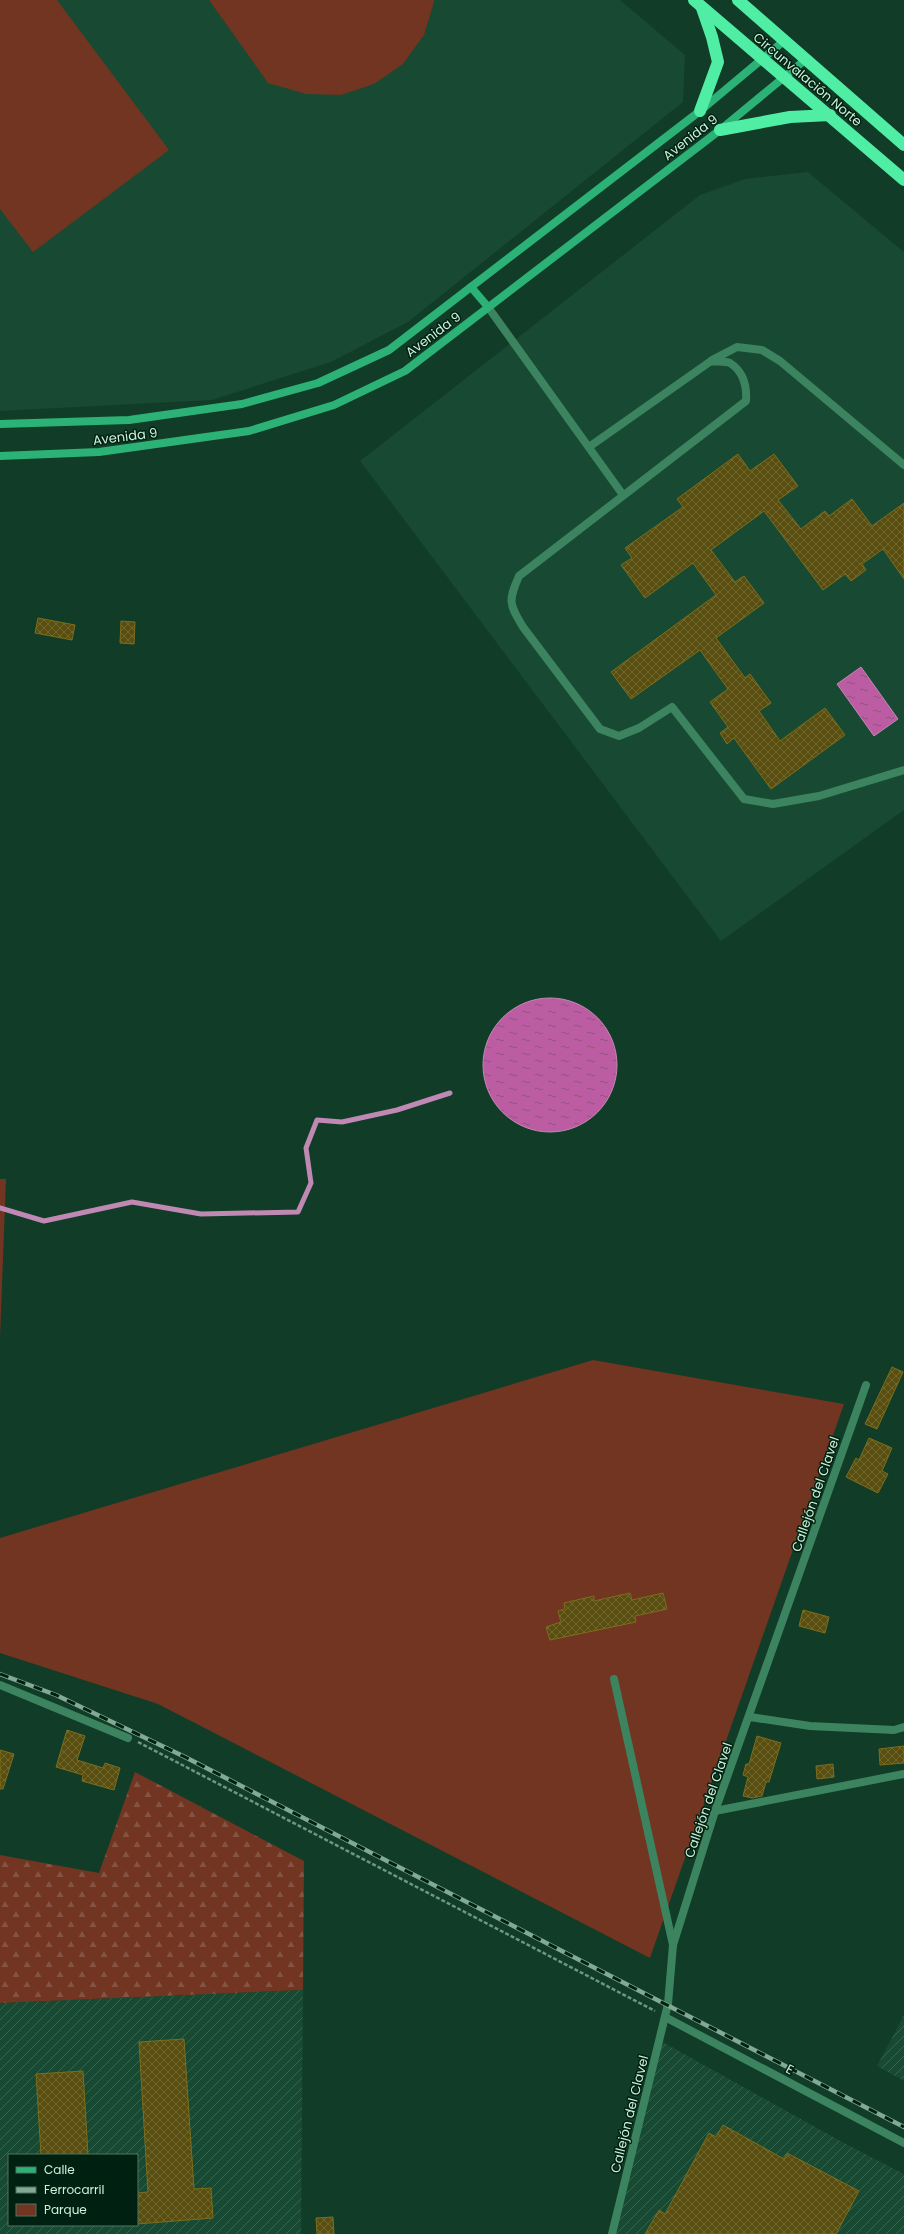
<svg xmlns="http://www.w3.org/2000/svg" width="904" height="2234" viewBox="0 0 904 2234" font-family="Poppins,sans-serif">
<style>
.built{fill:#184932}
.industrial{fill:url(#industrial-furrows);fill-rule:evenodd}
.green{fill:#713521}
.forest{fill:url(#forest-firs)}
.water{fill:url(#water-ripples);stroke:#c089b3}
.lines{fill:none;stroke-linecap:round;stroke-linejoin:round}
.stream{stroke:#c089b3;stroke-width:5}
.building{fill:url(#building-cross-hatch);stroke:#7c6e1c}
.path{stroke:#6e9680;stroke-width:2.5;stroke-dasharray:4 2;stroke-linecap:butt}
.lane{stroke:#3b845f;stroke-width:8}
.street{stroke:#3b845f;stroke-width:8}
.secondary{stroke:#2cb277;stroke-width:8}
.highway{stroke:#50eea5;stroke-width:12}
.rail-casing{stroke:#81a993;stroke-width:4.5}
.rail{stroke:#002111;stroke-width:3;stroke-dasharray:9;stroke-linecap:butt}
.labels{text-anchor:middle;stroke-width:3;stroke-linejoin:round;paint-order:stroke}
.street-label{font-size:13px;fill:#cbf1da;stroke:#002111}
</style>
<defs>
<pattern id="industrial-furrows" width="10" height="10" patternUnits="userSpaceOnUse"><rect width="10" height="10" fill="#184932"/><path d="M-1 1l2-2M0 10L10 0M9 11l2-2" fill="none" stroke="#38644f"/></pattern>
<pattern id="forest-firs" width="22" height="20" patternUnits="userSpaceOnUse"><rect width="22" height="20" fill="#713521"/><path d="M5 1l3.5 6h-7zM16 11l3.5 6h-7z" fill="#845341"/></pattern>
<pattern id="water-ripples" width="26" height="14" patternUnits="userSpaceOnUse"><rect width="26" height="14" fill="#bc5ca2"/><path d="M2 4q2-2 4 0t4 0M15 11q2-2 4 0t4 0" fill="none" stroke="#905580"/></pattern>
<pattern id="building-cross-hatch" width="8" height="8" patternUnits="userSpaceOnUse"><rect width="8" height="8" fill="#594e0f"/><path d="M0 0l8 8M0 8l8-8" fill="none" stroke="#706831"/></pattern>
</defs>
<rect width="100%" height="100%" fill="#113c27"/>
<g class="built">
<polygon points="0,0 620,0 685,55 683,102 408,322 331,362 212,400 0,411"/>
<polygon points="808,172 904,252 904,810 721,941 360,461 700,195 745,179"/>
</g>
<g class="industrial">
<path d="M303,1990L301,2234H0V2003ZM9,2155H137V2225H9Z"/>
<polygon points="904,2015 904,2081 877,2066"/>
<polygon points="659,2040 844,2143 904,2174 904,2234 613,2234"/>
</g>
<g class="green">
<polygon points="0,0 57,0 169,150 33,252 0,209"/>
<polygon points="209,0 434,0 434,2 424,35 403,64 374,84 341,95 306,94 268,83"/>
<polygon points="0,1179 6,1179 0,1338"/>
<polygon points="593,1360 844,1404 650,1958 158,1704 0,1653 0,1538"/>
</g>
<polygon class="forest" points="135,1772 304,1861 303,1990 0,2003 0,1855 99,1873"/>
<g class="water">
<polygon points="861,667 898,719 874,736 837,684"/>
<circle cx="550" cy="1065" r="67"/>
</g>
<g class="lines">
<polyline class="stream" points="0,1208 44,1221 132,1202 201,1214 298,1212 311,1183 306,1148 317,1120 342,1122 397,1110 450,1093"/>
</g>
<g class="building">
<polygon points="738,454 750,471 774,454 798,486 778,500 801,529 825,511 829,516 852,499 872,526 904,503 904,579 883,549 862,564 866,570 851,581 845,574 823,590 764,511 711,550 735,582 744,576 764,603 716,638 745,678 750,674 771,703 759,711 780,741 825,708 845,735 771,789 734,738 727,744 720,733 728,727 710,702 728,689 700,650 631,699 611,672 716,595 693,563 645,598 621,565 632,558 625,548 683,507 677,499"/>
<polygon points="38,618 75,625 72,640 35,633"/>
<polygon points="121,621 135,622 134,644 120,643"/>
<polygon points="892,1367 903,1372 877,1429 865,1424"/>
<polygon points="869,1438 892,1448 882,1471 888,1474 878,1493 846,1477 856,1458 859,1460"/>
<polygon points="630,1593 632,1600 663,1593 667,1609 635,1616 636,1622 550,1640 546,1627 561,1622 558,1611 565,1609 564,1603 594,1596 594,1601"/>
<polygon points="803,1610 829,1617 825,1633 799,1626"/>
<polygon points="67,1730 85,1736 77,1760 103,1768 105,1763 120,1768 114,1790 82,1781 83,1775 56,1767"/>
<polygon points="757,1736 781,1743 769,1782 766,1782 762,1796 752,1798 743,1796 748,1777 743,1775 746,1764 749,1764"/>
<polygon points="904,1746 904,1763 880,1765 879,1749"/>
<polygon points="0,1750 14,1754 3,1789 0,1789"/>
<polygon points="833,1764 834,1777 817,1779 816,1766"/>
<polygon points="184,2039 194,2189 211,2188 213,2218 137,2224 137,2193 148,2192 139,2042"/>
<polygon points="83,2071 88,2155 41,2155 36,2074"/>
<polygon points="723,2125 784,2159 787,2153 859,2191 836,2234 645,2234 659,2210 665,2214 709,2133 716,2137"/>
<polygon points="333,2217 334,2234 317,2234 316,2218"/>
</g>
<g class="lines">
<polyline class="path" points="138,1742 655,2011"/>
<g class="lane">
<polyline points="488,307 623,495"/>
<polyline points="712,360 737,347 762,350 780,361 904,465"/>
<path d="M589,447L711,361C716,362 725,361 730,363C744,372 747,386 746,401L519,576C508,601 509,604 523,627L600,729L619,736L639,728L672,707L744,799L773,804L819,796L904,770"/>
<polyline points="614,1679 673,1945"/>
<polyline points="0,1685 128,1738"/>
<polyline points="750,1717 810,1726 894,1730 904,1727"/>
<polyline points="715,1811 904,1774"/>
</g>
<g class="street">
<polyline points="665,2017 904,2143"/>
<polyline points="612,2234 668,2004 673,1945 715,1811 866,1385"/>
</g>
<g class="secondary">
<polyline points="471,287 488,307"/>
<polyline points="0,424 129,420 242,404 318,383 389,350 700,111 785,40"/>
<polyline points="0,456 99,452 249,431 334,405 405,371 720,130 805,60"/>
</g>
<g class="highway">
<polyline points="694,0 904,180"/>
<polyline points="738,0 904,145"/>
<polyline points="700,111 718,62 712,37 702,8"/>
<polyline points="720,130 790,117 830,115"/>
</g>
<g class="rail-casing">
<polyline id="rail" points="0,1674 56,1695 185,1757 904,2127"/>
</g>
<use href="#rail" class="rail"/>
</g>
<g class="labels">
<g class="street-label">
<text transform="translate(808 79) rotate(40)" y="5">Circunvalación Norte</text>
<text transform="translate(690 137) rotate(-38)" y="5">Avenida 9</text>
<text transform="translate(433 334) rotate(-37)" y="5">Avenida 9</text>
<text transform="translate(125 436) rotate(-7)" y="5">Avenida 9</text>
<text transform="translate(815 1494) rotate(-71)" y="5">Callejón del Clavel</text>
<text transform="translate(708 1800) rotate(-71)" y="5">Callejón del Clavel</text>
<text transform="translate(790 2069) rotate(28)" y="5">E</text>
<text transform="translate(629 2114) rotate(-76)" y="5">Callejón del Clavel</text>
</g>
</g>
<rect x="8" y="2154" width="130" height="72" fill="#002111" stroke="#517461"/>
<rect x="16" y="2167" width="20" height="6" fill="#2cb277" stroke="#517461"/>
<text x="44" y="2174" font-size="12" fill="#cbf1da">Calle</text>
<rect x="16" y="2187" width="20" height="6" fill="#81a993" stroke="#517461"/>
<text x="44" y="2194" font-size="12" fill="#cbf1da">Ferrocarril</text>
<rect x="16" y="2204" width="20" height="12" fill="#713521" stroke="#517461"/>
<text x="44" y="2214" font-size="12" fill="#cbf1da">Parque</text>
</svg>
